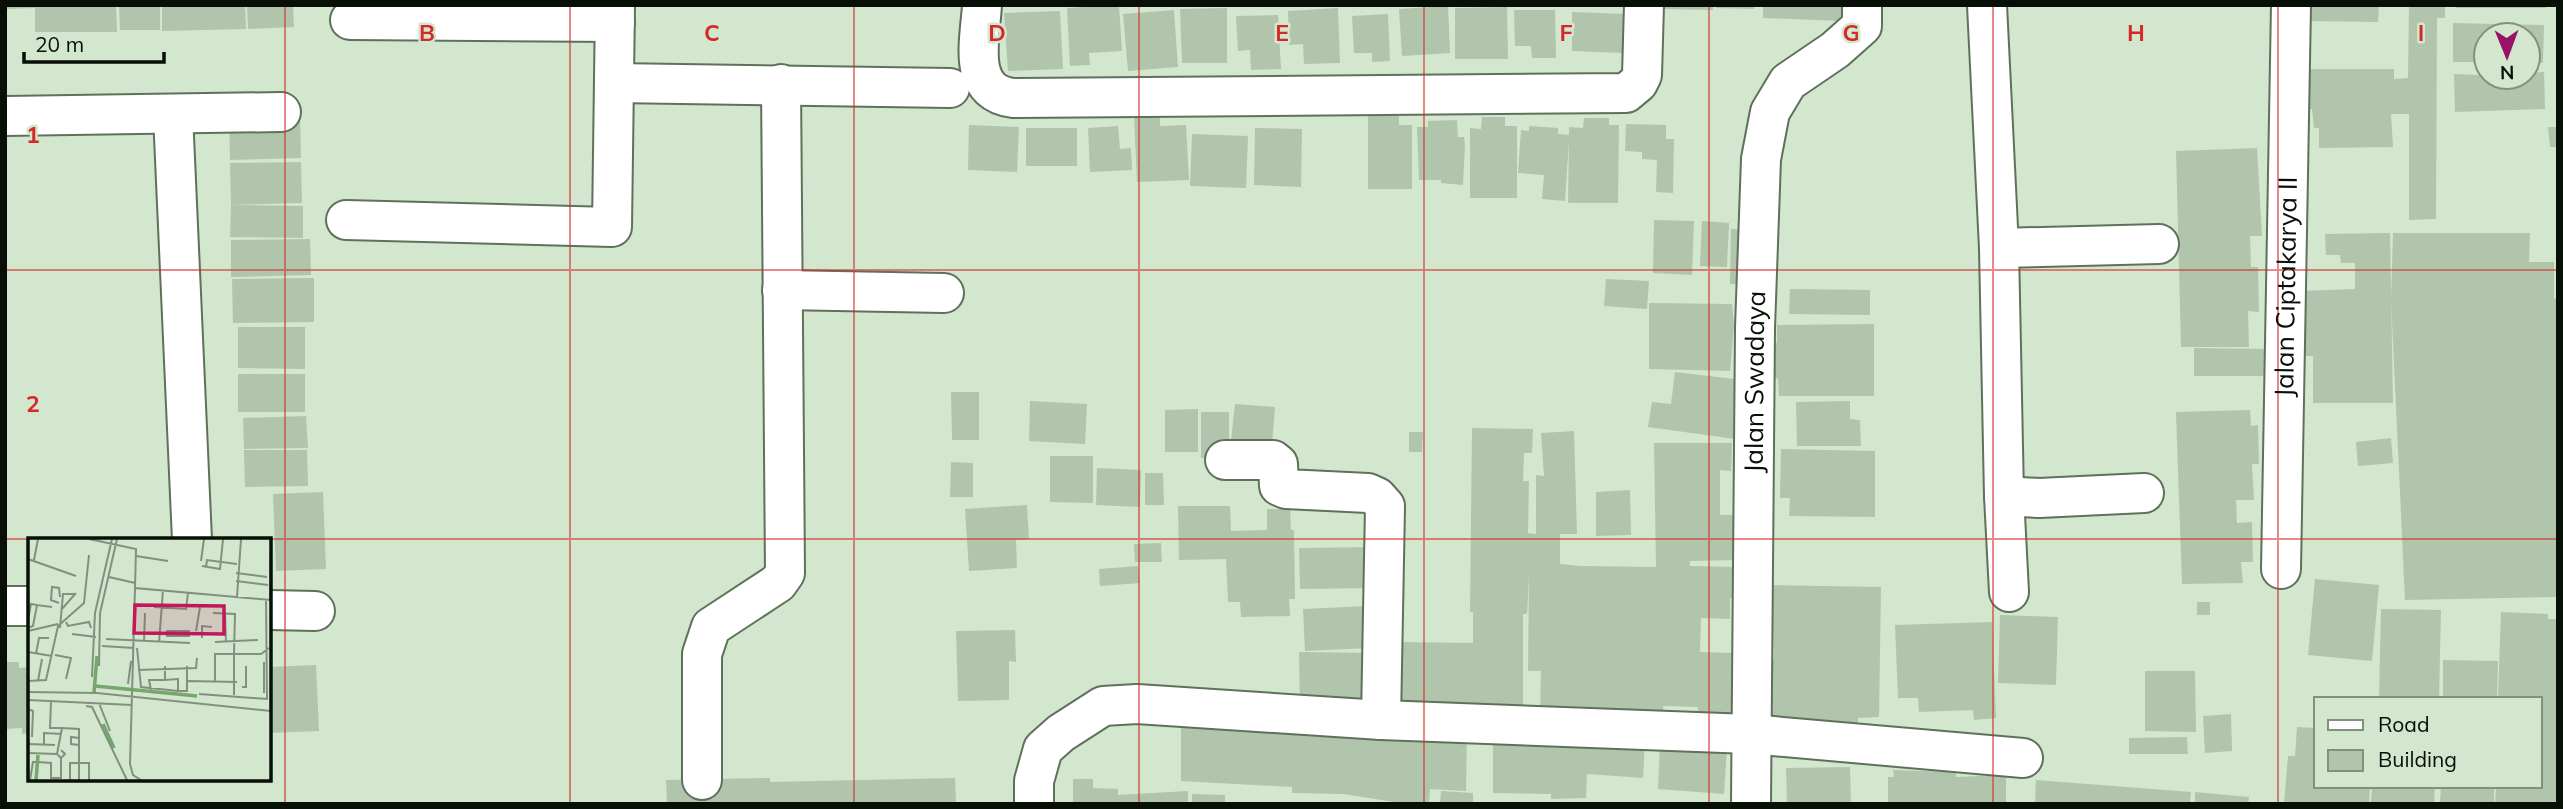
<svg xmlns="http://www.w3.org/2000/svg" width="2563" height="809" viewBox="0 0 2563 809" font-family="Mulish,sans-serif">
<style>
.building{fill:#b1c5ad}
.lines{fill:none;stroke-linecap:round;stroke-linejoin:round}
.street-casing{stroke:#5f715b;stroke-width:42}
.street{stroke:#fff;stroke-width:38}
.grid{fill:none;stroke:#d62828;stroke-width:2;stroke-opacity:0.55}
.labels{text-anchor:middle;stroke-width:5;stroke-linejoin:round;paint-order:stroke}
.street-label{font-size:26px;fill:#080f07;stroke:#d2e7ce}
.inset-river{fill:none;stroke:#76a76c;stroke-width:3.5}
.inset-road{fill:none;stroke:#81917e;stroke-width:2}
.view{fill:#c2185b;fill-opacity:0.15;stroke:#c2185b;stroke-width:3.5}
.inset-edge{fill:none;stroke:#080f07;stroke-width:3.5}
.grid-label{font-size:23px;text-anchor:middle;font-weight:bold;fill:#d62828;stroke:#d2e7ce;stroke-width:5;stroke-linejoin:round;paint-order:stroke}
</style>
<rect width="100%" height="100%" fill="#d2e7ce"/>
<g class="building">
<polygon points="5,5 116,5 117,32 35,32 35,8 5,9"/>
<polygon points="119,5 160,5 160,30 120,30"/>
<polygon points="162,5 245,5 246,29 162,31"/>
<polygon points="247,5 293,5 294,27 248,29"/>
<polygon points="1119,5 1122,51 1089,53 1090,65 1070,66 1067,8"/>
<polygon points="1665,5 1713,5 1713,10 1664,9"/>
<polygon points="1716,5 1754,5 1754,9 1716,8"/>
<polygon points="1763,5 1843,5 1842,21 1763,18"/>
<polygon points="2308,5 2379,5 2378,22 2308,21"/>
<polygon points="2409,5 2445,5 2445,18 2437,18 2436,219 2409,220 2409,114 2391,114 2393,147 2319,148 2319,128 2314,128 2312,109 2305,109 2305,69 2394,69 2394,79 2408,78"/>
<rect x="2456" y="5" width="90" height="3"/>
<polygon points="1448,6 1450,53 1402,56 1399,9"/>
<polygon points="1507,7 1508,59 1455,59 1455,8"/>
<polygon points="1227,8 1227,63 1182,63 1180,9"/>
<polygon points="1338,8 1340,63 1304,64 1303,44 1289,45 1288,11"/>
<polygon points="1174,10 1178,67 1128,71 1123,14"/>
<polygon points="1514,10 1555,10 1556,58 1532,58 1531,46 1515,46"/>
<polygon points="1060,11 1063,69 1008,71 1004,13"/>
<polygon points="1572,12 1626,14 1624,53 1572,51"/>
<polygon points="1388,14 1390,61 1372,62 1372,53 1354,53 1352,16"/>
<polygon points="1278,15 1281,69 1251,70 1250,50 1238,51 1236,16"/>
<polygon points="2453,23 2544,25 2543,63 2528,63 2528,35 2486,35 2486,62 2453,62"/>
<polygon points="2544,72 2545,109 2455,112 2454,74 2528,77 2528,73"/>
<polygon points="1368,106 1399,106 1399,125 1412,125 1412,189 1368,189"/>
<polygon points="1160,115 1160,126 1186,125 1189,180 1137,182 1134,116"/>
<polygon points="300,117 301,158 230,160 229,118"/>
<polygon points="1482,117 1505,117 1505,126 1517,126 1517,198 1470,198 1470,128 1481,129"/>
<polygon points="1584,118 1609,118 1609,125 1619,125 1618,203 1568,203 1569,140 1565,201 1542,199 1544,175 1518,173 1521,130 1529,131 1529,126 1558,128 1558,134 1569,135 1569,127 1583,128"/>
<polygon points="1457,120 1458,137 1464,137 1465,146 1463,185 1441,183 1441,180 1419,180 1417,127 1428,127 1428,121"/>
<polygon points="1626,124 1666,125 1666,139 1674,139 1673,193 1656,192 1657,160 1642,159 1642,152 1625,151"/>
<polygon points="969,125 1019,127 1017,172 968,170"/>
<polygon points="1118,126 1120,149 1131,148 1132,170 1090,172 1088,128"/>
<polygon points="2548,127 2558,127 2558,147 2550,147"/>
<rect x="1026" y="128" width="51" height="38"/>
<polygon points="1255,128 1302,129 1301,187 1254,185"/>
<polygon points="1192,134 1248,136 1246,188 1190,186"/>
<polygon points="2257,148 2262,236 2250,236 2251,267 2258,267 2259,312 2248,311 2249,347 2181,347 2176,151"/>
<polygon points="301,162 302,203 231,205 230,163"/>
<polygon points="231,205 303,206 303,238 230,237"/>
<polygon points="1654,220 1694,221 1692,275 1653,273"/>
<polygon points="1702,221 1729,223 1727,267 1700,266"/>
<polygon points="1731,229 1754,230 1753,283 1730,284"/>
<polygon points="2390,233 2393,403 2313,403 2313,356 2302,356 2300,291 2355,289 2355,263 2341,263 2340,255 2326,255 2325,234"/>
<polygon points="2393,233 2530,233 2529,262 2554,262 2554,299 2558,298 2558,597 2405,600 2391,300"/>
<polygon points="310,239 311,275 231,277 231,240"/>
<polygon points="314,278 314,322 233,323 232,279"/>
<polygon points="1606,279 1649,281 1647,309 1604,306"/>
<polygon points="1790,289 1870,290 1870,315 1789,314"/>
<polygon points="1649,303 1732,304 1734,325 1730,371 1649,369"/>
<polygon points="1874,324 1874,396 1779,396 1778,378 1772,379 1772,343 1777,343 1777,325"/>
<polygon points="238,327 305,327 305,369 238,368"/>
<polygon points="2194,348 2264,349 2264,376 2194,376"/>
<polygon points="1675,372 1743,380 1735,439 1648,427 1652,402 1671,404"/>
<rect x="238" y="374" width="67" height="38"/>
<polygon points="951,392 979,392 979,440 952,440"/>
<polygon points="1030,401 1087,404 1085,444 1029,441"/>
<polygon points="1850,401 1850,419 1860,420 1861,446 1797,446 1796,402"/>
<polygon points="1235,404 1275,407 1272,445 1231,441"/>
<polygon points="1198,409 1198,452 1165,452 1165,410"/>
<polygon points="2250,410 2251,426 2258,425 2259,464 2252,464 2254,500 2236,500 2237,523 2252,522 2253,562 2241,562 2243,583 2182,584 2176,412"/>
<rect x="1201" y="412" width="28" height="46"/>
<polygon points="306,416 308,448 244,449 243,418"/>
<polygon points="1472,428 1533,429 1532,453 1524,453 1523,481 1529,481 1528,533 1536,534 1536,475 1544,476 1541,433 1574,431 1577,534 1560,534 1560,564 1581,566 1656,567 1654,443 1732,443 1731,471 1720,470 1720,515 1737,515 1741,560 1690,561 1690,566 1738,567 1738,598 1730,598 1730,619 1701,618 1700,652 1733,653 1732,721 1698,721 1698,707 1663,706 1664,720 1540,713 1541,671 1528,671 1529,576 1527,614 1523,614 1523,710 1398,706 1399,642 1473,643 1473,612 1470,612"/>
<polygon points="1409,432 1423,432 1422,452 1409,452"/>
<polygon points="2391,438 2393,463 2358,466 2356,442"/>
<polygon points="1781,449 1875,451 1875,517 1789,516 1790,498 1780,498"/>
<polygon points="244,450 307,450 308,486 245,487"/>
<polygon points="1050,456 1093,456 1093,503 1050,502"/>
<polygon points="951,462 973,463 973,497 950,497"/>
<polygon points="1097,468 1141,470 1140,507 1096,505"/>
<polygon points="1145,473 1163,473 1164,505 1145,505"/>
<polygon points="1630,490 1631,535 1596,536 1596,492"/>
<polygon points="323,492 326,569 276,571 273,494"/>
<polygon points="1027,505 1029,539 1016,540 1017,568 969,571 965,509"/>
<polygon points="1178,506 1230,506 1231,531 1267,530 1267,509 1290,509 1291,530 1294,530 1295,599 1289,599 1290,616 1241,617 1240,602 1228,602 1226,559 1179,560"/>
<polygon points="1161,543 1162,562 1135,562 1134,544"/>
<polygon points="1377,547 1378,588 1300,589 1299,548"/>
<polygon points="1138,566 1140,583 1100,586 1099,569"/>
<polygon points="2315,579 2379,585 2372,661 2308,655"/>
<polygon points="1768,585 1881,587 1879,717 1858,718 1858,725 1759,725 1758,658 1774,659 1773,622 1768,621"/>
<rect x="2197" y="602" width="13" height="13"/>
<polygon points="1368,606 1369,648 1305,651 1303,609"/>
<polygon points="2381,609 2441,610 2439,699 2379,699"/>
<polygon points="2501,612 2548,614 2548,619 2558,619 2558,804 2495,804 2496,786 2540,786 2540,699 2498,699"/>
<polygon points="2000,615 2058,617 2056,685 1998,683"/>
<polygon points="1992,622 1996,718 1974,720 1973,710 1919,712 1918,698 1898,698 1895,625"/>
<polygon points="1015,630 1016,662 1009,661 1009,700 958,701 956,631"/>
<polygon points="1299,652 1373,653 1371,709 1300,706"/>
<polygon points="2443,660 2498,661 2497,699 2443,699"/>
<polygon points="5,662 19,662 19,668 30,667 30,733 22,734 22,728 5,729"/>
<polygon points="316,665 319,731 270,733 270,667"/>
<polygon points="2145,671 2195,671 2196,732 2145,731"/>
<polygon points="1181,713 1345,727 1345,738 1385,740 1385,736 1467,733 1466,791 1430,789 1429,804 1407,804 1343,794 1292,793 1292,787 1181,781"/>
<polygon points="2231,714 2232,751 2205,753 2203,716"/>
<polygon points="2297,727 2316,728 2316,786 2370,786 2369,804 2284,804 2288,756 2295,756"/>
<polygon points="2187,737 2188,754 2129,754 2129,738"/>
<polygon points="1645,742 1643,778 1587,774 1586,798 1551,799 1551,794 1493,793 1493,743"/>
<polygon points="1660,744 1727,748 1724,794 1658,789"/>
<polygon points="1850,767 1851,804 1787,804 1786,768"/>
<polygon points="1893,770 1956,772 1956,777 2006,775 2006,804 1888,804 1888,777 1894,777"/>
<polygon points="770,778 770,782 955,778 956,804 667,804 666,780"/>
<polygon points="1073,779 1093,779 1093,788 1118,789 1118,795 1188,791 1188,804 1073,804"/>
<polygon points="2036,780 2191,792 2190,804 2035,804"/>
<polygon points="2372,786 2435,786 2434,804 2371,804"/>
<polygon points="2441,786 2494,786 2494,803 2440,802"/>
<polygon points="1441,791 1473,793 1473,804 1440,804"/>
<polygon points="2195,792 2249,797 2248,804 2195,804"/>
<polygon points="1192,794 1225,795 1225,804 1192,804"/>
</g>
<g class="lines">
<g class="street-casing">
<g id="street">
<path d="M982,5C980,40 966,92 1013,98L1626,93L1638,83L1642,75L1644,5"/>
<polyline points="1987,5 1999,248 2004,496 2009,592"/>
<polyline points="350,20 615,22"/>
<polyline points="614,83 950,88"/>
<polyline points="173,114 192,540"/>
<polyline points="5,116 281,112"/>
<polyline points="346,220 612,227 615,5"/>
<polyline points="1999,248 2159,244"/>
<polyline points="782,290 944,293"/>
<polyline points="1225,460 1273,460 1278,464 1279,486 1286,489 1368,493 1377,497 1385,506 1381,720"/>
<polyline points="2004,496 2039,498 2144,493"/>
<path id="s1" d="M2281,569L2291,5"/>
<polyline points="5,606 30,606"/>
<polyline points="270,610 315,611"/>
<polyline points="702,780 702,654 711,627 778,583 785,573 781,84"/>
<polyline points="1034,804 1034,781 1043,749 1061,733 1103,706 1137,704 1381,720 1750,734 2023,758"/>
<path id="s2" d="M1751,804L1755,328L1761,159L1770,112L1788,82L1835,50L1862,26V5"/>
</g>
</g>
<use href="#street" class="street"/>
</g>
<path class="grid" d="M285,5V804M570,5V804M854,5V804M1139,5V804M1424,5V804M1709,5V804M1993,5V804M2278,5V804M5,270H2558M5,539H2558"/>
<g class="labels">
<g class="street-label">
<text dy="9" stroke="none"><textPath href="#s1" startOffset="282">Jalan Ciptakarya II</textPath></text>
<text dy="9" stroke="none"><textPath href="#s2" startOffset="422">Jalan Swadaya</textPath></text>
</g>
</g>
<g transform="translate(28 538)">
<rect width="243" height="243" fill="#d2e7ce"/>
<path class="inset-river" d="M67,148L169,158M66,155L69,118M75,186L86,210M8,242L10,217"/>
<path class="inset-road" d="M61,1L108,11L107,50L243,62M108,18L140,23M0,21L48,38M6,22L10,1M173,23L176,1M174,28L192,31L195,1M178,29L179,22L209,26M208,35L239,39M81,39L107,45M208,43L240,47M107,50L102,226L105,237L113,242M209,59L213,1M242,62L243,16M31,65L23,62L24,49L31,50L32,59M126,69L158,71L160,55M33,72L48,55M185,75L207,76L206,116H187V144M197,75L198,105M0,82L3,66L9,67M38,84L40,88L61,84L63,90M0,90L5,88L9,67L24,69M32,90L35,56H48M0,93L30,86M139,93H161V98H139ZM168,93L172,69M44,96L68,99M174,100V88L184,89M78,101L162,105M116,104L117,75M187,104L230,102M131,105L135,52M74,108L106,110M109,110L113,149L150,153M0,114L24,118M8,116L11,100H21M27,117L43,120L38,141M236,124V155M71,128L72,75L89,1M137,128V142L150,141V153H159V128M110,132L168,130L169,120M64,139L67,75L84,1M0,143L18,142L30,88L56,65L61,17M10,143L14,121M160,143L209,144M100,146L103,123M214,149H218V128M123,152L121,142H137M0,154L69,155L243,173M171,156L239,161L238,61M206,157V116H233L241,110M0,162L104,167M23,163L22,190H34L29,216L33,220L37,216L33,212M71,165L82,193M58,168L64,169L99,242M0,171L5,173L4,199M34,190L51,191V242M0,206L27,207M16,206V195L34,196M51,207L43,206V199L51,200M0,215L29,216M10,224L23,225V240H33M33,241V220M2,242L5,224H9M42,242V225H61V242"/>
<path class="view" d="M107,67L196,68V96L106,95Z"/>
<rect width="243" height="243" class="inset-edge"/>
</g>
<g class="grid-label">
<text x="427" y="41">B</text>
<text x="712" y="41">C</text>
<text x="997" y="41">D</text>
<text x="1282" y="41">E</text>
<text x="1566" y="41">F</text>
<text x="1851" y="41">G</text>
<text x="2136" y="41">H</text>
<text x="2421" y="41">I</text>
<text x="33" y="143">1</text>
<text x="33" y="412">2</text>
</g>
<rect width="2563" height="809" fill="none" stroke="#080f07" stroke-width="14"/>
<rect x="2314" y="697" width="228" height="91" fill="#d2e7ce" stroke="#81917e" stroke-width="2"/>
<rect x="2328" y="720" width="35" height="10" fill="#ffffff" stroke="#81917e" stroke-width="2"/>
<text x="2378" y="732" font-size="21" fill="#080f07">Road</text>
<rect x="2328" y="750" width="35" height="21" fill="#b1c5ad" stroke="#81917e" stroke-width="2"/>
<text x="2378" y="767" font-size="21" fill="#080f07">Building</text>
<g transform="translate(2507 56) rotate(179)"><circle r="33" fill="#d2e7ce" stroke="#81917e" stroke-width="2"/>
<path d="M0-5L12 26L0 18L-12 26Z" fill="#991265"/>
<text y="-10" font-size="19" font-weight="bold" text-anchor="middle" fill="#080f07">N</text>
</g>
<path d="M24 52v10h140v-10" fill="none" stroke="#080f07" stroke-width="3.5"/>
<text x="35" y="52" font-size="21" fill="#080f07" stroke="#d2e7ce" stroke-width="5" paint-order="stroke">20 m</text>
</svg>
